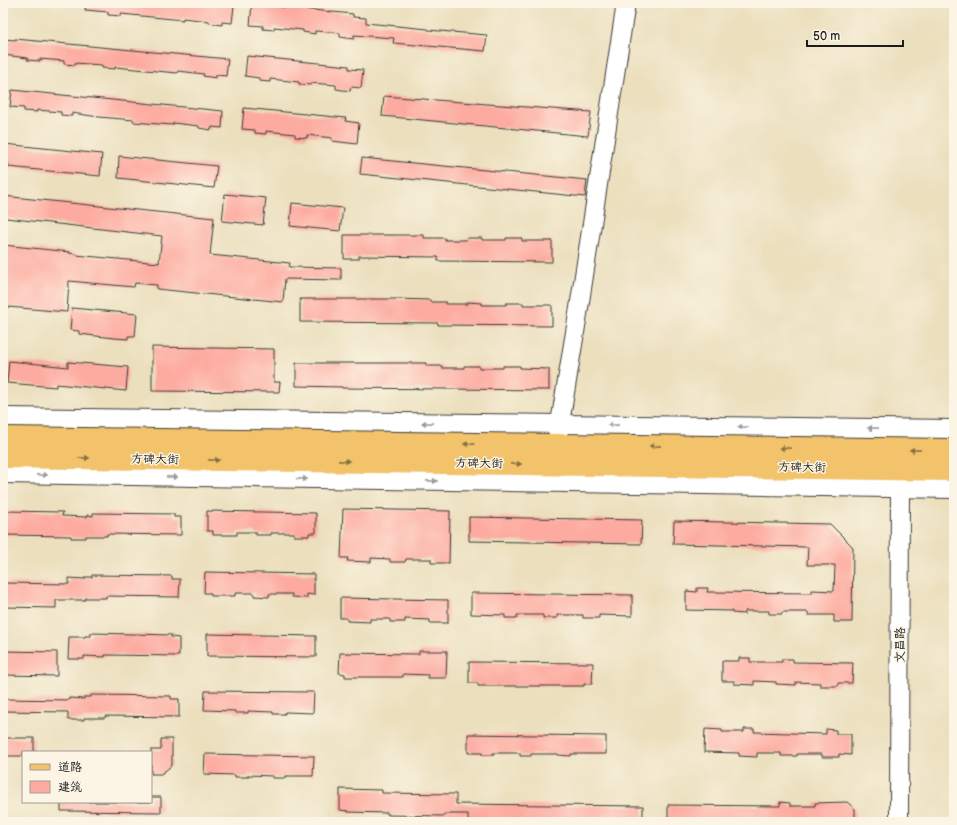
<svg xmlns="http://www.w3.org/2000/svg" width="957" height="825" viewBox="0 0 957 825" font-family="'Balsamiq Sans','LXGW WenKai TC',sans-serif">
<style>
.building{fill:#fdaba0}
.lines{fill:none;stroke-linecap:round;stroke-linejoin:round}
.minor-casing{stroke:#3b3934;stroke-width:20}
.major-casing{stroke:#3b3934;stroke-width:24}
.minor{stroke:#fff;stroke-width:18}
.major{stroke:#f2c36a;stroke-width:22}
.oneway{fill:#999}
.oneway2{fill:#877043}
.labels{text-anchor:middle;stroke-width:3;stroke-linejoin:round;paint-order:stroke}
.street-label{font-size:12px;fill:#1c1c1c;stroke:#fcf5e5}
</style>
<rect width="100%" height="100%" fill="#fcf5e5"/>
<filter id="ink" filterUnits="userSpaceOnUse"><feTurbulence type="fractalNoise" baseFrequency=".025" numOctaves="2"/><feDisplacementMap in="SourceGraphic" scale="8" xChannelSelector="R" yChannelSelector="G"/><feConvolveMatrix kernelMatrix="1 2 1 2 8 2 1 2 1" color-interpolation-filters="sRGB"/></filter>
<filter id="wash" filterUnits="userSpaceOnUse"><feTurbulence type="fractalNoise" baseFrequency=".012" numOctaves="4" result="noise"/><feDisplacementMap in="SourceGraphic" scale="16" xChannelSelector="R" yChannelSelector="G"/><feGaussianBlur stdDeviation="0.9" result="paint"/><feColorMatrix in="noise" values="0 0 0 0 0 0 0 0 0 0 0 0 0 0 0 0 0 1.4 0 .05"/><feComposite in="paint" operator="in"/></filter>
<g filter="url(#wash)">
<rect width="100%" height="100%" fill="#ebdfbd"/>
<g id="blocks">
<g class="building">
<polygon points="86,3 203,3 234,6 232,23 222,22 222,25 209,23 209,21 183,18 183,20 121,14 121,16 108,15 108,12 85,10"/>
<polygon points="252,4 353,14 353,17 366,18 366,23 428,29 428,30 487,35 485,51 393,43 394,38 354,35 354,39 340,37 340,33 315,31 315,34 303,32 303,30 274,27 274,30 263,29 263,26 250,25"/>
<polygon points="3,39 15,40 15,39 228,59 226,76 216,75 216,78 203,76 204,74 178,71 177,73 115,67 115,69 102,68 102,65 75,63 75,65 64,64 64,61 40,59 40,61 27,60 28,58 3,55"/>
<polygon points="247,56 349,66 349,69 363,70 361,88 351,87 350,91 336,89 336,85 311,83 311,85 299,84 299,82 270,79 270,82 259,81 259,78 245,76"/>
<polygon points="12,90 223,111 222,128 212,127 211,130 199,128 199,126 173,123 173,125 146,123 133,122 134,120 99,117 72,113 72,116 61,115 61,112 37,110 37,112 24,111 24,108 10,107"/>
<polygon points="384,96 591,112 588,136 382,116"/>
<polygon points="244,108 346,118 345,121 359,123 357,144 332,141 332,138 307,135 307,138 295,137 295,134 266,131 266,134 255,133 255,130 242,129"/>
<polygon points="4,144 102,154 100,176 8,167 9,164 3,163"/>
<polygon points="119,156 217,166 214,188 118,178"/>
<polygon points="362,158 587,180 585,197 360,174"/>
<polygon points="225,194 266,198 263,225 222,221"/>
<polygon points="3,196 214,218 210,255 290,263 289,267 341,268 341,280 285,279 283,302 157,289 157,285 135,283 134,287 69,281 67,312 8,307 8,306 3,305 3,245 70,252 69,253 76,254 76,255 159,263 162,236 6,218 6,216 3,216"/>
<polygon points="292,203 343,208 340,231 290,226"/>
<polygon points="344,235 424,235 424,238 445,238 445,240 466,240 467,238 482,238 482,240 506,240 506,238 522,238 522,241 552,241 552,262 438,261 438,257 359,256 359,259 344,259"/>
<polygon points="300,299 397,299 430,300 430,302 446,302 446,304 467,304 467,302 482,303 482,305 506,305 506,303 523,303 523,305 552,305 552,326 438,325 438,323 300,322"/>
<polygon points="72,308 137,314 135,336 128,336 128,339 114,338 79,334 79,331 70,330"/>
<polygon points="152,347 274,349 274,382 280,382 279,392 152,391"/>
<polygon points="9,361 68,367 68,362 128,367 126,391 56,384 56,387 7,383"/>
<polygon points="296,363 426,363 426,366 442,366 442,368 464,368 464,366 479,366 479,368 503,368 503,366 520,366 520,368 549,369 549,390 342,388 342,387 296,386"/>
<polygon points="343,509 450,511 449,563 431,563 431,559 406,559 405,562 390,562 390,559 371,558 371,562 347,561 348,558 341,558"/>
<polygon points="3,511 63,512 62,516 87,517 87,515 93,516 93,513 174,514 174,517 181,517 181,535 107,534 107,536 86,536 86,538 71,538 71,536 3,535"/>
<polygon points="207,511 316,513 316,533 309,533 309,536 294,536 294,533 271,533 271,535 256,535 256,532 237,532 237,535 213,535 213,531 207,531"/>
<polygon points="469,517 642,520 641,544 469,541"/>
<polygon points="674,521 830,524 853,547 852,622 834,622 834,615 808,615 808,612 782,612 782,614 769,614 769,611 745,611 745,614 732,613 732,611 686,610 686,591 697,592 697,588 708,588 707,592 812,593 812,590 834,591 835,565 807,565 808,547 673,544"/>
<polygon points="205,572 314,574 314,595 307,594 307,598 292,597 292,594 269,594 269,597 254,596 254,593 235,593 235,596 211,596 211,593 204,593"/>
<polygon points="92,575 172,576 172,579 180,579 179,597 106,596 106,598 85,598 85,600 56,600 56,608 3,607 3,583 69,584 69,578 85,579 85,577 92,577"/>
<polygon points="471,593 632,595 632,616 599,615 599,618 583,618 583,615 557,615 557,618 543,618 543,615 517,615 517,618 505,618 505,615 471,614"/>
<polygon points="340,598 448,600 448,623 430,623 430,620 405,619 405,622 390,622 390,619 370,619 370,622 347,621 347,618 340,618"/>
<polygon points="91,633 172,635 171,637 179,638 179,656 105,655 105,657 84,656 84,659 68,659 69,637 85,637 85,636 91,636"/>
<polygon points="207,634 316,636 316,657 207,656"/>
<polygon points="3,651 57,652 57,676 3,675"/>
<polygon points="419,651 447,651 446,678 428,678 428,675 403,674 403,677 345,677 345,674 339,673 340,653 419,654"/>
<polygon points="739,658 750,658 750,662 782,662 782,659 793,659 793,662 853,663 852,683 838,683 838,686 820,686 820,683 796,682 796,685 776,684 776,682 754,681 754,685 734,684 734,681 722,681 722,661 739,661"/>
<polygon points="469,662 593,663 592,684 584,684 584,686 478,686 478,683 469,683"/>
<polygon points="205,691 314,692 313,713 285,712 285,714 273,714 273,712 248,711 248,713 235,713 235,711 204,710"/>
<polygon points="91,695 171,696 171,699 179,699 179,717 105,716 105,718 84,718 84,720 68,720 68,712 3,711 3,699 69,700 69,698 84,699 84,697 91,697"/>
<polygon points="705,729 722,730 722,732 744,732 744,729 754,729 754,732 826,734 826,729 836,730 836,734 851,734 851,755 839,754 839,757 822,757 822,754 797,754 797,756 781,756 781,753 757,753 757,757 739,756 739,753 704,752"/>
<polygon points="468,734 606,736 606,754 571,754 571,756 558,755 558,754 531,754 531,756 520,756 520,753 493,753 493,755 482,755 482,753 468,753"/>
<polygon points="3,738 34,738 34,752 23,752 23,756 3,756"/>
<polygon points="161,739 172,739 172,764 170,767 161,774 151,774 151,750 161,750"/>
<polygon points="205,754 314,756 313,776 285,776 285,778 273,778 273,776 248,775 248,777 235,777 235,775 204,774"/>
<polygon points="340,789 382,790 382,793 456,794 456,804 643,806 643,822 481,822 468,821 468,814 444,814 444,816 388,815 388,813 348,812 348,811 340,810"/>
<polygon points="151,797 161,797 161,812 61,811 61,802 151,802"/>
<polygon points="780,802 790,803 790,806 815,806 815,803 847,802 855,809 855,822 668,822 668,805 780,806"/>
</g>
</g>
</g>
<g filter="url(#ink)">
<use href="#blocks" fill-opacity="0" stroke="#3b3934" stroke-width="1"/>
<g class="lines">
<g class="minor-casing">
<g id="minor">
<polyline points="3,417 954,429"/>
<polyline points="558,435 579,308 626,3"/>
<polyline points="3,474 954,489"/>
<polyline points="899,822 900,478"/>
</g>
</g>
<g class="major-casing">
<g id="major">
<polyline points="3,438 954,450"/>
<polyline points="3,457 954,470"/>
</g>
</g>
<use href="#minor" class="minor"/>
<use href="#major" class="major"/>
</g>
<defs><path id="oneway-solid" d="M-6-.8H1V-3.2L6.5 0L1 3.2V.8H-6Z"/></defs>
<g class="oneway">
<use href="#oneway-solid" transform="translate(427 423) rotate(-179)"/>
<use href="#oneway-solid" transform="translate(613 425) rotate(-179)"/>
<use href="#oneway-solid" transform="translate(743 427) rotate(-179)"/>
<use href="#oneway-solid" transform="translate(873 428) rotate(-179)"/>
<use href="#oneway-solid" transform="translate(42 475) rotate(1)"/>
<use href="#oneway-solid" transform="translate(172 477) rotate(1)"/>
<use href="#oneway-solid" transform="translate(302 479) rotate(1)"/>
<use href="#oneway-solid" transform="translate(432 481) rotate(1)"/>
</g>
<g class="oneway2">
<use href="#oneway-solid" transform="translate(469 444) rotate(-179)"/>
<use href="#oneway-solid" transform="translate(655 446) rotate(-179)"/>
<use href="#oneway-solid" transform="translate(785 448) rotate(-179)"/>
<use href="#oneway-solid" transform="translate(915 450) rotate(-179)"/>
<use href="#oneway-solid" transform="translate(84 458) rotate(1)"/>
<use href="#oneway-solid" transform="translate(214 460) rotate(1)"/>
<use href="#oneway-solid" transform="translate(344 461) rotate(1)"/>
<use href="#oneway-solid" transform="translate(516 464) rotate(1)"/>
</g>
</g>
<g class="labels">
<g class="street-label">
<text transform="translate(155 459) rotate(1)" y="4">方碑大街</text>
<text transform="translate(479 463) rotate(1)" y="4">方碑大街</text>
<text transform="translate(802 467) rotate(1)" y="4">方碑大街</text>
<text transform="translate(900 645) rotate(-90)" y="4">文昌路</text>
</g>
</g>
<rect width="957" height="825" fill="none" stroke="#fcf5e5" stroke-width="16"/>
<rect x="22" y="751" width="130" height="52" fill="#fcf5e5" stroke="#a29e95"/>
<rect x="30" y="764" width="20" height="6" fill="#f2c36a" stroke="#a29e95"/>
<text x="58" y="771" font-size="12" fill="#1c1c1c">道路</text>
<rect x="30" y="781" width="20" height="12" fill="#fdaba0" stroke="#a29e95"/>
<text x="58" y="791" font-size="12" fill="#1c1c1c">建筑</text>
<path d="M807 40v6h96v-6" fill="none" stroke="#1c1c1c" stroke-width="2"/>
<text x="813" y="40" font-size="12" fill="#1c1c1c" stroke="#fcf5e5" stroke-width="3" paint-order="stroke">50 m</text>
</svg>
